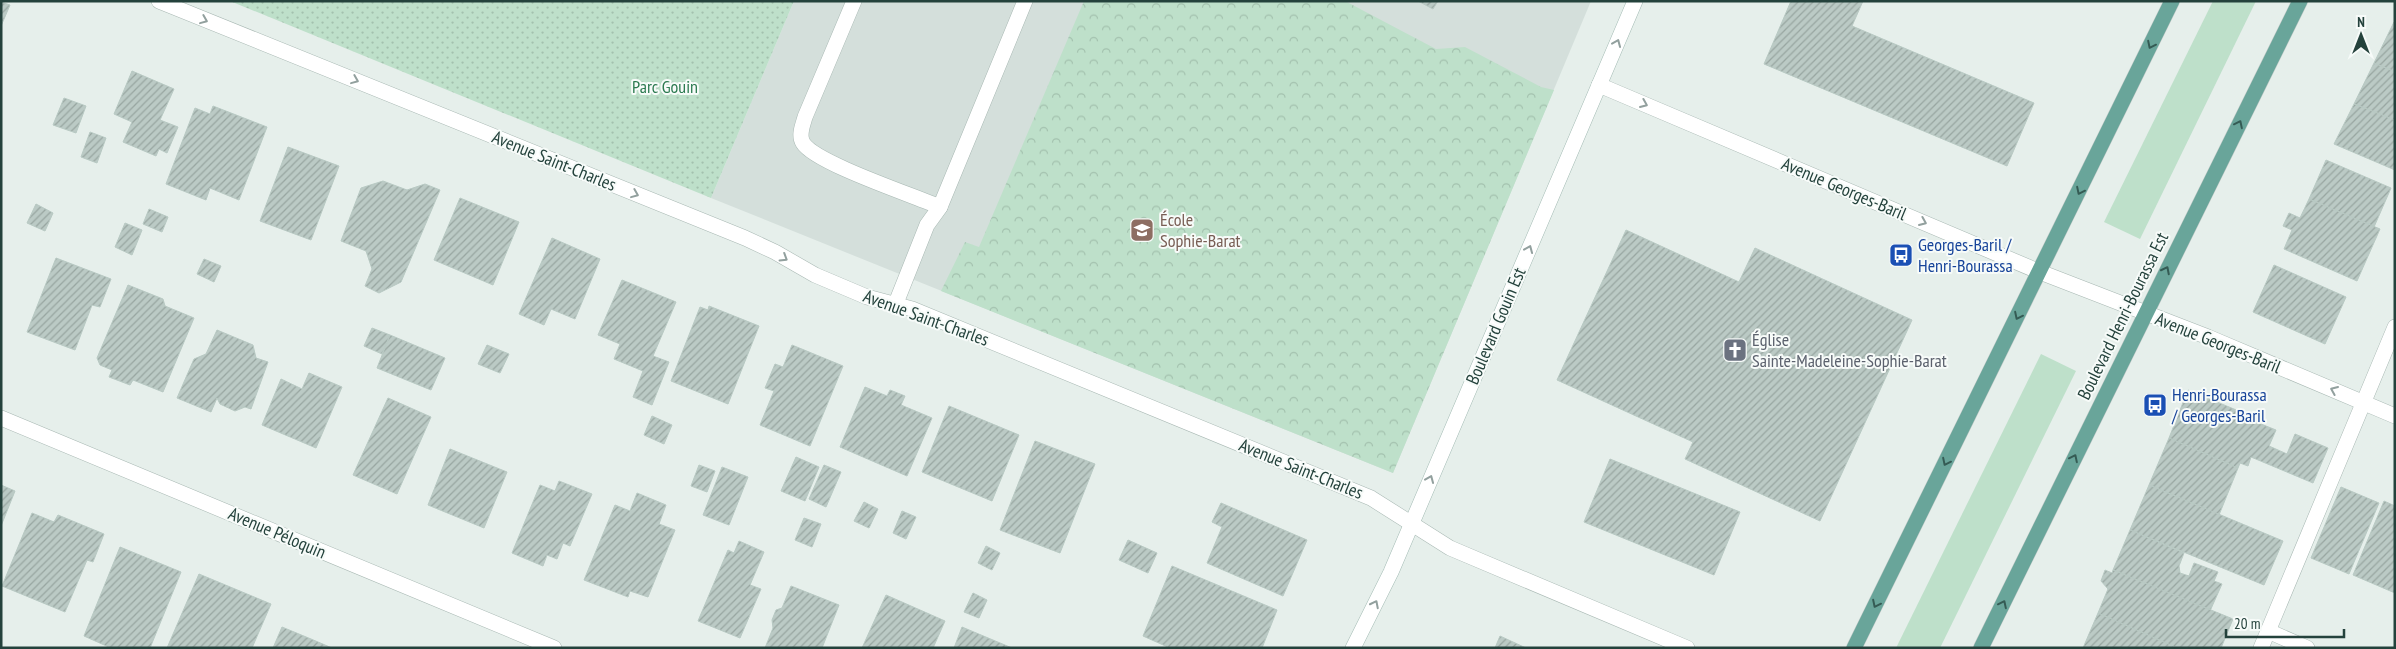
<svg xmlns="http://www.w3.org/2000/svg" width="2396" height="649" viewBox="0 0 2396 649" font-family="'PT Sans Narrow',sans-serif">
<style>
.built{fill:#d4dfdb}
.green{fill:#bee0ca}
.forest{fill:url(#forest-crowns)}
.park{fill:url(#park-dots)}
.building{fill:url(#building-hatch);stroke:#b8c9c3}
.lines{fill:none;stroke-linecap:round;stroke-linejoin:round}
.lane-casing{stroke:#a8b8b3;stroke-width:16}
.street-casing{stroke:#a8b8b3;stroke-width:16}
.secondary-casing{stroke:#a3bbb4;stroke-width:16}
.primary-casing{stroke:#c2cac8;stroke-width:16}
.lane{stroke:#fff;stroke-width:15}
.street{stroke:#fff;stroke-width:15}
.secondary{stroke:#fff;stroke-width:15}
.primary{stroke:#69a59a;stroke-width:15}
.oneway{stroke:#92a09e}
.oneway2{stroke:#355b54}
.labels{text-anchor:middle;stroke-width:4;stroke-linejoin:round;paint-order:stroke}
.park-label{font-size:18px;fill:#2c7a50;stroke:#f7fbf9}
.street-label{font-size:18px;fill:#24423c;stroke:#f7fbf9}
.education-label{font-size:18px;fill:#785e54;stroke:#f7fbf9;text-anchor:start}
.transit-label{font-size:18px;fill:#164399;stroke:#f7fbf9;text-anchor:start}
.worship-label{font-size:18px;fill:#5b616d;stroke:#f7fbf9;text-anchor:start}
</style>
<defs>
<pattern id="forest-crowns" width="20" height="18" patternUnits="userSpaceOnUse" patternTransform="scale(1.25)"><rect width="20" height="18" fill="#bee0ca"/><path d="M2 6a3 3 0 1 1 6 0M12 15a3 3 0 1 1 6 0" fill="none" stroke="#a3c1ae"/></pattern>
<pattern id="park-dots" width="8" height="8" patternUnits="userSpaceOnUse" patternTransform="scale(1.25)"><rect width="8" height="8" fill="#bee0ca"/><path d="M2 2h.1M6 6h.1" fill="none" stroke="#a3c1ae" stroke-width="1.8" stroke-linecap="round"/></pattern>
<pattern id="building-hatch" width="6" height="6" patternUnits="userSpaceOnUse" patternTransform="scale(1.25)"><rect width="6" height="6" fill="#bbcac5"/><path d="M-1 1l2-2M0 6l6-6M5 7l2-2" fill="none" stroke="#98a6a1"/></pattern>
</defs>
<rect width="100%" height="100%" fill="#e6efeb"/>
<polygon class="built" points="794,1 1591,1 1393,473 711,198"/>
<g class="green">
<polygon points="2213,1 2256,1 2140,239 2104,222"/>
<polygon points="2041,354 2076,371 1940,648 1896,648"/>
</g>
<polygon class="forest" points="1084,1 1345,1 1436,49 1465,47 1541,87 1554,90 1393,473 941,291 965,242 979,247"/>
<polygon class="park" points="230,1 794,1 711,198"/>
<g class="building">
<polygon points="1418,1 1438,1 1433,9"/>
<polygon points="1791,1 1863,1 1852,26 2034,103 2007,166 1764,64"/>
<polygon points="1,2 10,5 1,26"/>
<polygon points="2394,22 2395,22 2395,72 2374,63"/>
<polygon points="2374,63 2395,72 2395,120 2354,104"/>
<polygon points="132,71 174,89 160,120 178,127 167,153 159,149 156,156 123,142 132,122 114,114"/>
<polygon points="64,98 86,106 76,133 53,125"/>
<polygon points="2354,104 2395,120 2395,170 2334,144"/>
<polygon points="213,106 267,127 239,200 210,188 206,200 166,184 195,108 210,114"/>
<polygon points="90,132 106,138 97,163 81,157"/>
<polygon points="288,147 339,166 311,240 260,221"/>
<polygon points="2326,160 2391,188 2374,227 2309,199"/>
<polygon points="383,181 407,190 425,184 440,190 401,282 379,293 365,286 372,269 366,251 341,241 361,188"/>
<polygon points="460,198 519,222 493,285 434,260"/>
<polygon points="2309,199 2380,229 2357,281 2284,249 2292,230 2283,226 2289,213 2300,218"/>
<polygon points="36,204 53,213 45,231 27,223"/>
<polygon points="149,209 168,217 162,232 143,224"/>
<polygon points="125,223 142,230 132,255 115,247"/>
<polygon points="1626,230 1739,282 1755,248 1912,320 1820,521 1685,459 1693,442 1557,380"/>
<polygon points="552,238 600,259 575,319 551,309 544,325 519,314"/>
<polygon points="56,258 111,279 100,307 92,305 75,350 27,332"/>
<polygon points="204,259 221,266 214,282 197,274"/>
<polygon points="2274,265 2346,297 2325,344 2253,312"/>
<polygon points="622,280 676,302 653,356 669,362 652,405 633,397 643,371 614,359 620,344 598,335"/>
<polygon points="128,285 163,299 165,306 194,318 163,392 133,380 130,385 109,377 112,370 100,365 97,358"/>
<polygon points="709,306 759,326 728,404 671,381 700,307 708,310"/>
<polygon points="372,328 390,335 382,354 364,346"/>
<polygon points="217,330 253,345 256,358 268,362 251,409 245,407 235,411 220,404 217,398 211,412 177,398 194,359 206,354"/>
<polygon points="390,335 445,358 431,390 377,368"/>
<polygon points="487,345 509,354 500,373 478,364"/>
<polygon points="792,345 843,366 810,446 760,425 774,391 765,388 775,364 783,367"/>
<polygon points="309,373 342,387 316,448 262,425 281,379 302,389"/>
<polygon points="865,387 887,396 890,390 905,396 901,405 932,418 907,476 840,447"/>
<polygon points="2188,390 2258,419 2256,422 2276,430 2269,446 2287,454 2295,434 2328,448 2313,483 2251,457 2248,466 2240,463 2238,468 2169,438"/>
<polygon points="388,398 431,417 397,494 353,475"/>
<polygon points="949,406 1019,435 992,501 922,472"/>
<polygon points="652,416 672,425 664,444 644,435"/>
<polygon points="2169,438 2238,468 2219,515 2149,485"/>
<polygon points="1035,441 1095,464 1060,553 1000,530"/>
<polygon points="450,449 507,472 484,528 428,505"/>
<polygon points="796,457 819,467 805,501 781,491"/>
<polygon points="1610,459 1740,512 1714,575 1584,522"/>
<polygon points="699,465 715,471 707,492 691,486"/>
<polygon points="824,465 841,472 826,507 809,499"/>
<polygon points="722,467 748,477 729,525 703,515"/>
<polygon points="559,481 592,494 570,546 563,543 557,559 547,555 543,566 512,553 540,485 555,491"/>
<polygon points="1,485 15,491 1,526"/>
<polygon points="2149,485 2283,541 2264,585 2130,530"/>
<polygon points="2341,487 2379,503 2349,574 2311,558"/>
<polygon points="637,493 666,505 659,524 675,530 648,597 630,591 628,597 584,580 615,505 630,511"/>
<polygon points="2384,501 2395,506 2395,593 2353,575"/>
<polygon points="864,502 878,509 869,528 854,521"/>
<polygon points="1221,503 1307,540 1283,596 1207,563 1222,527 1212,522"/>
<polygon points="902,511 916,517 906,539 893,533"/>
<polygon points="32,513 54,522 58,515 104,534 93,562 87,560 65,612 2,586"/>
<polygon points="804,518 821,524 812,547 795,540"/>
<polygon points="2130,530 2184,553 2179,566 2180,573 2189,576 2194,563 2218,572 2214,581 2222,584 2210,611 2113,570"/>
<polygon points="1128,540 1157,553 1148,573 1119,560"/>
<polygon points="739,541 764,552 750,585 761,589 740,638 698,621 728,550 734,553"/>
<polygon points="986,546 1000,553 992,570 978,563"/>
<polygon points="120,547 181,572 150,648 111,648 84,636"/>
<polygon points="1172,566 1277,610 1262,648 1170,648 1143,636"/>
<polygon points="2105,570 2112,573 2113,570 2233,619 2221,648 2176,648 2098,613 2108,589 2101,581"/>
<polygon points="199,574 271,604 252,648 167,648"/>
<polygon points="791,586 839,605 822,648 765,648 773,628 772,620 776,610 782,608"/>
<polygon points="973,593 987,600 979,618 964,612"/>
<polygon points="886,595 945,621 933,648 862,648"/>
<polygon points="2098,613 2173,646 2176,648 2083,648"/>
<polygon points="282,627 311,639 332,648 273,648"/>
<polygon points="962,627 1012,648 954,648"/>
<polygon points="1500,636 1526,648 1495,648"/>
</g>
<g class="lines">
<g class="lane-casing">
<g id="lane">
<path d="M854,1L805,117C803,125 798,135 803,143C815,163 915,196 940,207"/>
<polyline points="896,303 927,225 940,207 1025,1"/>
<polyline points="2268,631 2307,648"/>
<polyline points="2261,648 2395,327"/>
</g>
</g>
<g class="street-casing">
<g id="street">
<polyline points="159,1 745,238 775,252 815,275 867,297 912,309 1371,498 1450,548 1687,648"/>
<polyline points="1599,85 2040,272 2208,337 2395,416"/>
<polyline points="1,418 554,648"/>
</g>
</g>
<g class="secondary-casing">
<polyline id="secondary" points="1353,648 1391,572 1635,1"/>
</g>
<g class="primary-casing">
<g id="primary">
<polyline points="1854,648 2172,1"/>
<polyline points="1981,648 2300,1"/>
</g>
</g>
<use href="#lane" class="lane"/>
<use href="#street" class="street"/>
<use href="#secondary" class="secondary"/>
<use href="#primary" class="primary"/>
</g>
<defs><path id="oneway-chevron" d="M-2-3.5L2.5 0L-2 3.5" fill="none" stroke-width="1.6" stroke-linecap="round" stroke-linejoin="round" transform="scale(1.25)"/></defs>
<g class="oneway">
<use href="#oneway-chevron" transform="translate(204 20) rotate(22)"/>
<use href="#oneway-chevron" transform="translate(1617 43) rotate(-67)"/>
<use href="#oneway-chevron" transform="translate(355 80) rotate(22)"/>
<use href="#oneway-chevron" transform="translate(1644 104) rotate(23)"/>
<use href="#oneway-chevron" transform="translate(635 194) rotate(22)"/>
<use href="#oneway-chevron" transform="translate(1923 222) rotate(23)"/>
<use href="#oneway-chevron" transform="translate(1529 249) rotate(-67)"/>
<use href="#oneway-chevron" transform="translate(784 258) rotate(32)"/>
<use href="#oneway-chevron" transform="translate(2334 390) rotate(-157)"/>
<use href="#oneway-chevron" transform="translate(1430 479) rotate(-67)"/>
<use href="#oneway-chevron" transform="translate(1375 604) rotate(-63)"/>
</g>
<g class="oneway2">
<use href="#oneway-chevron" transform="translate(2151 45) rotate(116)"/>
<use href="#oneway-chevron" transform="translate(2239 124) rotate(-64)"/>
<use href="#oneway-chevron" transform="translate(2080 191) rotate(116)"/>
<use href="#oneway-chevron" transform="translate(2166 270) rotate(-63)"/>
<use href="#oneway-chevron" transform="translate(2018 316) rotate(116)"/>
<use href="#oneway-chevron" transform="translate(2074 458) rotate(-64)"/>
<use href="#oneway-chevron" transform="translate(1946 462) rotate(116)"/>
<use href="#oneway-chevron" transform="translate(1876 604) rotate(116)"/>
<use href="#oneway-chevron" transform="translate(2003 604) rotate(-64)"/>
</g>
<defs>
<g id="school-square" transform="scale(1.25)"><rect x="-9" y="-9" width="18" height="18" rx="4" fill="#8d6e63" stroke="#f7fbf9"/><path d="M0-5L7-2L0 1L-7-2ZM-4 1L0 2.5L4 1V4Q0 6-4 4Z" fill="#fff"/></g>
<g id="bus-square" transform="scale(1.25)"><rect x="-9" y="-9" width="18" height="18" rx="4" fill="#1a4fb4" stroke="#f7fbf9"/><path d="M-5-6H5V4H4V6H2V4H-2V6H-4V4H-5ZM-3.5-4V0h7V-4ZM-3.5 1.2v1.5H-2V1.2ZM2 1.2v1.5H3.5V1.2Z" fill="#fff"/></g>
<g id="church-square" transform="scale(1.25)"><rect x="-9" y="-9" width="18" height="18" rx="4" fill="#6b7280" stroke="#f7fbf9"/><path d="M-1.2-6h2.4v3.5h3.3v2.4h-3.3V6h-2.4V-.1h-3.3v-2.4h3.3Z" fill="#fff"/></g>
</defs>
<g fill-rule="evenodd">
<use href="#school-square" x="1142" y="230"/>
<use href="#bus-square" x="1901" y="255"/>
<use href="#church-square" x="1735" y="350"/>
<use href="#bus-square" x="2155" y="405"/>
</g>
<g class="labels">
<g class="park-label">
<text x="665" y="93">Parc Gouin</text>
</g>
<g class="street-label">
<text transform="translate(554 161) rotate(22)" y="6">Avenue Saint-Charles</text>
<text transform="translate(1844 189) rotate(23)" y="6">Avenue Georges-Baril</text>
<text transform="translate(2123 316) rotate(-64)" y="6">Boulevard Henri-Bourassa Est</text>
<text transform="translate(926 318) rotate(20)" y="6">Avenue Saint-Charles</text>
<text transform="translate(1496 326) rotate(-67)" y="6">Boulevard Gouin Est</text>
<text transform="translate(2218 343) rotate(22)" y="6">Avenue Georges-Baril</text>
<text transform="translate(1301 469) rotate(22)" y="6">Avenue Saint-Charles</text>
<text transform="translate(277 533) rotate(23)" y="6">Avenue Péloquin</text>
</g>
<g class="education-label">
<text x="1160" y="226">École<tspan x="1160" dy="21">Sophie-Barat</tspan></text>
</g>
<g class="transit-label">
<text x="1918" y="251">Georges-Baril /<tspan x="1918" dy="21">Henri-Bourassa</tspan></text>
<text x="2172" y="401">Henri-Bourassa<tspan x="2172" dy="21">/ Georges-Baril</tspan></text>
</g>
<g class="worship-label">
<text x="1752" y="346">Église<tspan x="1752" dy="21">Sainte-Madeleine-Sophie-Barat</tspan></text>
</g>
</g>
<rect width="2396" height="649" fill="none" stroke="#24423c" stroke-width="5"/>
<g transform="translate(2361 35)" stroke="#f7fbf9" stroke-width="4" paint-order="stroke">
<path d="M0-4L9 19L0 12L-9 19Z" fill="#24423c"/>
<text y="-8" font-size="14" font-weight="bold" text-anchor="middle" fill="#24423c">N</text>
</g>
<path d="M2226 629v8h118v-8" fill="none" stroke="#24423c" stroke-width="2.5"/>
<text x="2234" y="629" font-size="15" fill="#24423c" stroke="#f7fbf9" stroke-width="4" paint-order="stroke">20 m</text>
</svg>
